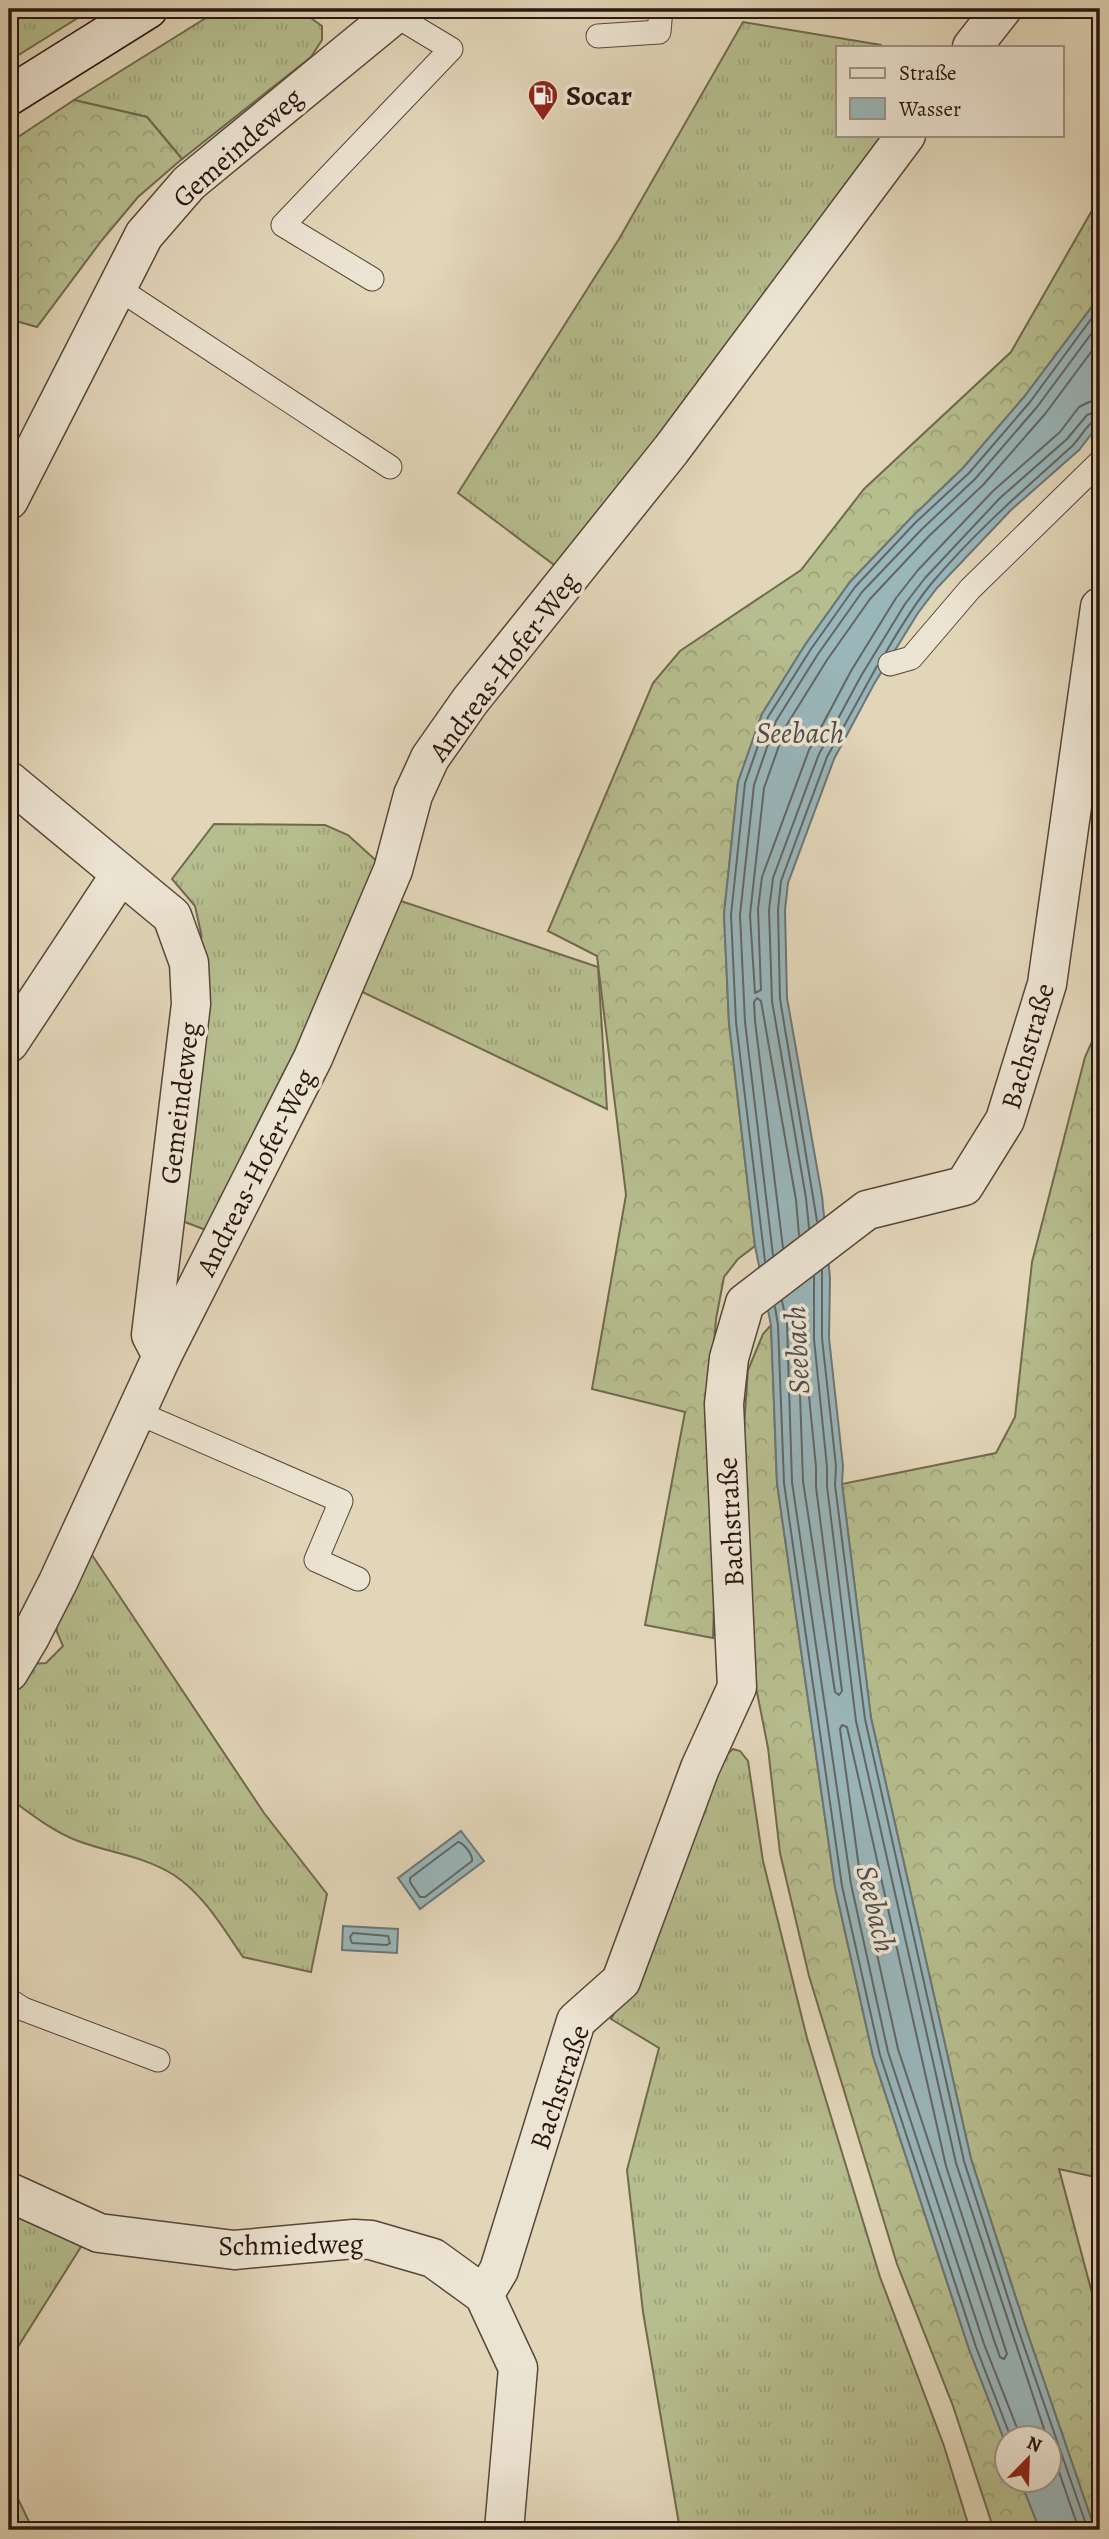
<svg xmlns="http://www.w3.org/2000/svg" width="1109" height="2539" viewBox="0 0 1109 2539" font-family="Alegreya,serif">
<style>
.grass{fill:url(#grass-tufts);stroke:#706a4e;stroke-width:2}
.forest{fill:url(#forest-crowns);stroke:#706a4e;stroke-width:2}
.water{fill:#99b6ba;stroke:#6d7676;stroke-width:2}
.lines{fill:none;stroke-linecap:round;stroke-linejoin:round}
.shore{stroke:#626664;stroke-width:2}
.lane-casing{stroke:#58463a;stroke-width:25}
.street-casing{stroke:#58463a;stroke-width:41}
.secondary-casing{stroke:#2a160f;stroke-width:41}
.lane{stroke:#ece4d2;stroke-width:23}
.street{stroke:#ece4d2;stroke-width:38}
.secondary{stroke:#ece4d2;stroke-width:38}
.labels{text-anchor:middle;stroke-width:7;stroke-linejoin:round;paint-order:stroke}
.poi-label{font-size:28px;font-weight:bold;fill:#2a160f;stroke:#ece4d2;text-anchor:start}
.street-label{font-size:28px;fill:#2a160f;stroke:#ece4d2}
.water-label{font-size:30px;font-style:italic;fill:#514e4b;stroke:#ece4d2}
</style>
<defs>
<pattern id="grass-tufts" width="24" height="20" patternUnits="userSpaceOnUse" patternTransform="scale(1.75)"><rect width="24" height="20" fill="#b6bd8e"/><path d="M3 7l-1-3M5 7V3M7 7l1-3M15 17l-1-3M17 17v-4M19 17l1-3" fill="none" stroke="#9da279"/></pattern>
<pattern id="forest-crowns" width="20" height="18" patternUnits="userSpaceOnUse" patternTransform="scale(1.75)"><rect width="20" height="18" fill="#b6bd8e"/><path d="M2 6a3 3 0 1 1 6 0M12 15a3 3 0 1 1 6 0" fill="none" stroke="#9da279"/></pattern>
</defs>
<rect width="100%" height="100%" fill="#e2d6b9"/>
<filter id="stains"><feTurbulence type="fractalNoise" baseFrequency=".00286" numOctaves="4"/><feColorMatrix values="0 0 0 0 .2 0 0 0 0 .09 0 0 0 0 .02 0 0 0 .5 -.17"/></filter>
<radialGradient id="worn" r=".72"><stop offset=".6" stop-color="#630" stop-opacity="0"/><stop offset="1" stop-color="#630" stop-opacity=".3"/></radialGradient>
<g class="grass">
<polygon points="73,9 92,9 9,61 9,11"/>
<polygon points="298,9 322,26 322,40 311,57 182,159 147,117 74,100 206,18"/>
<polygon points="743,22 881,45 882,47 838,47 838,135 882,135 561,570 458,493 619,239"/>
<polygon points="214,824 325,825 348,835 381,865 211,1232 177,1219 199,1025 201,933 195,906 172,879"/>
<polygon points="395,899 598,967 607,1109 354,988"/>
<path d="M86,1546L264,1813L327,1894L311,1972L243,1957C223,1928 204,1895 174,1875C144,1856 110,1853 78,1841C52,1831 31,1814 9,1798V1692L18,1676L31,1664L46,1663L63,1646L57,1632L55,1616Z"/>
<polygon points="733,1749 740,1751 748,1761 763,1861 807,2038 880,2277 944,2446 970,2530 680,2530 643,2312 627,2170 659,2048 611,2019 653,1941 724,1757"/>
<polygon points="9,2213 84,2242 9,2361"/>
<polygon points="9,2480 33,2530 9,2530"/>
</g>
<g class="forest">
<polygon points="74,100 147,117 182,159 138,197 102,240 37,327 9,319 9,143"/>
<polygon points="1100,151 1100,296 1024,397 963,468 911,518 850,582 805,645 762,714 738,782 724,914 729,1023 755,1246 738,1259 724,1277 716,1319 713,1357 717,1515 713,1638 645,1625 685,1412 592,1389 626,1195 597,956 548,931 653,683 680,651 801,570 864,489 1011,352 1094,207 1093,159"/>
<polygon points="1100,1024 1100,1455 1097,1476 1100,1483 1100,1728 1098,1732 1100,1740 1100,2178 1059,2169 1100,2323 1100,2530 1095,2530 1024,2323 971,2159 871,1718 842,1484 996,1453 1015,1417 1032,1262 1085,1057"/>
<polygon points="771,1325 777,1483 835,1887 873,2056 969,2349 1007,2447 1007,2480 1020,2480 1040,2530 994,2530 953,2406 897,2264 809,1976 780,1853 768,1748 750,1657 743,1442 748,1370 763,1334"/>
</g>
<g class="water">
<polygon points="1100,296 1100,423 1079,450 1011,510 937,588 918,613 874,684 834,759 788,883 785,910 787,998 822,1196 830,1278 829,1338 843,1466 842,1484 871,1718 971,2159 1024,2323 1095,2530 1040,2530 1020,2480 1050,2480 1050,2438 1007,2438 1007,2447 969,2349 873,2056 835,1887 777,1483 771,1325 755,1246 729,1023 724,914 738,782 762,714 805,645 850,582 911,518 963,468 1024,397"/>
<polygon points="461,1831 484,1861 420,1909 398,1878"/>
<polygon points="343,1926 398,1929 397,1953 342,1950"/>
</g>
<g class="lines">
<g class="shore">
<polyline points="1100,340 1045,414 983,485 929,536 870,599 827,660 786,726 764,788 750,915 755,993 761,990 758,909 762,877 809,750 851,671 896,598 918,570 993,491 1060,432 1079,407 1089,402 1100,400"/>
<path d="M886,652C900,628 914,605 931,584C973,534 1022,491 1070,448C1080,440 1087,421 1100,419"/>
<polyline points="817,1221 780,999 778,910 781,881 827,757 877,666"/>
<polyline points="809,1228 806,1198 772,1001 769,910 773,878 819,754 861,676 905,604 925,578 1000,498 1067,439 1087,415 1100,410"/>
<polyline points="783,1248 755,1021 754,1002 757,998 761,1001 796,1200 799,1235"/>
<polyline points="773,1255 745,1022 740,915 754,785 776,721 818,654 862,592 922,529 975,479 1037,407 1100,322"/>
<polyline points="765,1261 736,1022 731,915 745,783 768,717 811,649 855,587 915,523 969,473 1030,402 1100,307"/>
<polyline points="822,1271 822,1338 836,1466 835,1485 865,1719 964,2161 1017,2326 1088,2530"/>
<polyline points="814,1277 814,1339 827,1467 827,1486 856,1721 956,2163 1047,2438"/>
<polyline points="782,1301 787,1324 792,1482 851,1884 888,2052 984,2344 1021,2438"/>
<polyline points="775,1307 778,1325 784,1483 842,1886 880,2055 976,2347 1011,2438"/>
<polygon points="802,1362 806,1365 816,1467 816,1487 842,1691 839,1695 835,1692 803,1481 799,1365"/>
<polygon points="842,1725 847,1727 946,2166 1007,2354 1004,2359 1000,2357 994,2340 898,2049 861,1882 840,1729"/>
<path d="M458,1842C464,1843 473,1855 472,1861L425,1897H420L410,1882V1878Z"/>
<polygon points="353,1933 388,1936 390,1943 387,1945 352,1943 350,1937"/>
<polyline points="1050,2446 1079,2530"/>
</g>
<g class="lane-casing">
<g id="lane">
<polyline points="598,36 659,32 661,9"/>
<polyline points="372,279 283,225 451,49 393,14"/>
<polyline points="116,287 390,467"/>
<polyline points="890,664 911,658 970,589 1100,462"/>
<polyline points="136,1412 341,1501 316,1560 358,1579"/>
<polyline points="9,2000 23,2009 158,2060"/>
</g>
</g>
<g class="street-casing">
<g id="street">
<polyline points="972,47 1002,9"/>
<polyline points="9,500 144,235 189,183 401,9"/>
<polyline points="9,781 172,916 189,963 191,1004 151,1335 162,1356"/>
<polyline points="9,1043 120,875"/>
<polyline points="9,1672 30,1637 58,1582 162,1356 313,1058 393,870 413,795 430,758 470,701 671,450 906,135"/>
<polyline points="9,2192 99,2233 234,2250 354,2239 371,2240 433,2258 484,2295 518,2368 504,2530"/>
<polyline points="484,2295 499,2270 576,2021 621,1981 700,1768 737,1687 724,1404 729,1358 745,1303 867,1210 964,1186 1005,1120 1047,984 1100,607"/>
</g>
</g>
<g class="secondary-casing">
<polyline id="secondary" points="9,96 148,9"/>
</g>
<use href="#lane" class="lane"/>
<use href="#street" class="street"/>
<use href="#secondary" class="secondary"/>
</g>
<defs>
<g id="fuel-pin" transform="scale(1.575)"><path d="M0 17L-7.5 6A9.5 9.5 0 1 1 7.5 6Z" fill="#8f2418" stroke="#ece4d2"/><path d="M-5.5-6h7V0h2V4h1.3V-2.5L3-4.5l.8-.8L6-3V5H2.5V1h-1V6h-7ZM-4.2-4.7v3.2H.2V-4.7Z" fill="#fff"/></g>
</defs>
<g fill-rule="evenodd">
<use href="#fuel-pin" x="543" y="95"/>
</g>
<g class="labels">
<g class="poi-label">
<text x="566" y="105">Socar</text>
</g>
<g class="street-label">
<text transform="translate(237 147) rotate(-42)" y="10">Gemeindeweg</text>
<text transform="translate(503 666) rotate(-53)" y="10">Andreas-Hofer-Weg</text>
<text transform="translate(1027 1046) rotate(-74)" y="10">Bachstraße</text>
<text transform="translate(179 1103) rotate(-83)" y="10">Gemeindeweg</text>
<text transform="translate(255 1172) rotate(-63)" y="10">Andreas-Hofer-Weg</text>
<text transform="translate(730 1522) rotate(-93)" y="10">Bachstraße</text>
<text transform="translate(559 2087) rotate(-71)" y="10">Bachstraße</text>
<text transform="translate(291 2244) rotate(-1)" y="10">Schmiedweg</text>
</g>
<g class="water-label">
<text x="800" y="743">Seebach</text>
<text transform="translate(797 1350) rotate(-93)" y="10">Seebach</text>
<text transform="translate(876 1909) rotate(77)" y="10">Seebach</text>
</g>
</g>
<rect width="1109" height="2539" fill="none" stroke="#e2d6b9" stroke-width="35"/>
<rect x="10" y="10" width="1088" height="2518" fill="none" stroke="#2a160f" stroke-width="3.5"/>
<rect x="18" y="18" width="1074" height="2504" fill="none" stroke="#2a160f" stroke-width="2"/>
<rect x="836" y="46" width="228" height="91" fill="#ece4d2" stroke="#9e9284" stroke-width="2"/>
<rect x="850" y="68" width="35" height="10" fill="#ece4d2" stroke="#9e9284" stroke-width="2"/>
<text x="899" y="80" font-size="21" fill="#2a160f">Straße</text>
<rect x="850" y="98" width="35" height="21" fill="#99b6ba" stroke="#9e9284" stroke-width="2"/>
<text x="899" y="116" font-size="21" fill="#2a160f">Wasser</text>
<g transform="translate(1028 2459) rotate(23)"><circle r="33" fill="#ece4d2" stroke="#9e9284" stroke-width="2"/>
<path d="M0-5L12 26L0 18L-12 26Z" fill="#8f2418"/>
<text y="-10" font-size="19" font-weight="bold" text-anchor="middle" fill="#2a160f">N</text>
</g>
<rect width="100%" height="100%" filter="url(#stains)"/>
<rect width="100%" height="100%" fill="url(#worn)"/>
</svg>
